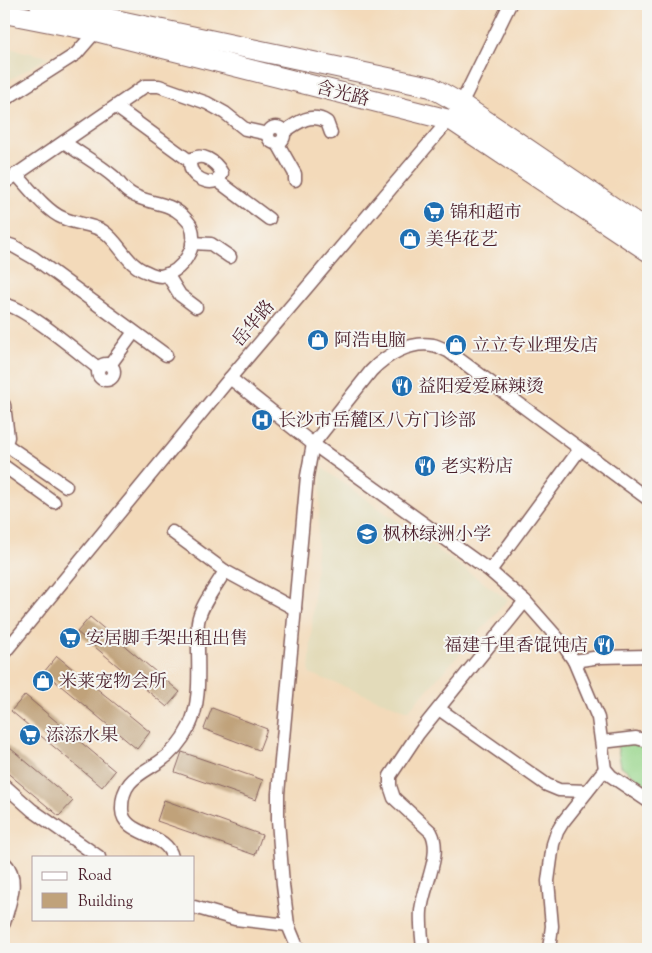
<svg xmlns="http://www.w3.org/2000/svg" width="652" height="953" viewBox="0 0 652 953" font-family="'Sorts Mill Goudy','Noto Serif SC',serif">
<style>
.built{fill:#e3dbba}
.green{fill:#98d68b;stroke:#717a5b}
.building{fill:#c0a27a}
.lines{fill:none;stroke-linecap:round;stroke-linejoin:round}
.street-casing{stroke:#85605d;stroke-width:15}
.primary-casing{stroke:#85605d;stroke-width:22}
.street{stroke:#fff;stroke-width:12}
.primary{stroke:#fff;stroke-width:20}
.labels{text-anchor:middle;stroke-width:4;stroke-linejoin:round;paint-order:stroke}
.street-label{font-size:18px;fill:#4a1f2b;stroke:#f6f6f2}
.poi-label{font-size:18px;fill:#4a1f2b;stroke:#f6f6f2;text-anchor:start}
</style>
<rect width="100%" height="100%" fill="#f6f6f2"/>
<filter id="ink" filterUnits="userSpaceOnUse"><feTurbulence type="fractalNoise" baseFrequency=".02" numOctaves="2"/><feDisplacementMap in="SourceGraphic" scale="10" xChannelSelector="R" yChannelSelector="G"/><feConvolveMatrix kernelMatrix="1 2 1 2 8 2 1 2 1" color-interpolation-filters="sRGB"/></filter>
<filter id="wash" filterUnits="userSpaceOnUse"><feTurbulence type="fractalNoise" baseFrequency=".0096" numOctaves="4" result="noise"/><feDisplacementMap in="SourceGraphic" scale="20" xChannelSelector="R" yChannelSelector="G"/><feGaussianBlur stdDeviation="1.12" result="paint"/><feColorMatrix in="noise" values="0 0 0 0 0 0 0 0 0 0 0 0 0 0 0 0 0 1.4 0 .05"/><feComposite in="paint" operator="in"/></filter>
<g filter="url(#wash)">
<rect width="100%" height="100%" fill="#f3daba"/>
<g class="built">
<polygon points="4,47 49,57 4,83"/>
<polygon points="322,468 508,600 408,711 309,673"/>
</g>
<polygon class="green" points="616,740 648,742 648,786 621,766"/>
<g id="blocks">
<g class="building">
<polygon points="90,617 180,692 167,707 77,632"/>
<polygon points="57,656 150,732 137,749 44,672"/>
<polygon points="25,695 115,771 102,787 11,711"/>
<polygon points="212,708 267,729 259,750 204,729"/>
<polygon points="4,743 73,801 59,816 4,770"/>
<polygon points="182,752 263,780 256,800 175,772"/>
<polygon points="164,800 262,835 255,855 157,821"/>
</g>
</g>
</g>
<g filter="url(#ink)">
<use href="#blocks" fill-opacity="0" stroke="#85605d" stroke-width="1"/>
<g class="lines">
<g class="street-casing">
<g id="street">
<polyline points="4,100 76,54 96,31"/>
<path d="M116,107L190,161C190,163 190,166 191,169C196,181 217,189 222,173C216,162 201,150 190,161"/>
<circle cx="276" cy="135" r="8"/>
<path d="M284,132C298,122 311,112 327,122L331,133"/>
<polyline points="278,144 295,174 295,180"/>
<path d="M16,174C28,187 47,212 63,218C75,224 92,224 103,231C120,242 127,266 147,272C151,274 157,276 161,276C182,273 199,246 191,226C190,223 184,217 182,215C168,201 145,204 130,193C123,189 119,182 114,177C99,164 80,154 64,142"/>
<polyline points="218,181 269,219"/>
<polyline points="4,183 145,86 159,86 207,103 225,113 245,129 268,134"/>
<polyline points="4,243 13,246 34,258 166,355"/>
<polyline points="192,243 211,244 230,257"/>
<polyline points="167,274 180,295 196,307"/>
<path d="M4,305C22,304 81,355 98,368"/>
<circle cx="106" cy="372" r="8"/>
<polyline points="110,365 134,332"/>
<polyline points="230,378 313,444 490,571 525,601 562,643 574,661 598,718 605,769 611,776 648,801"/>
<polyline points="4,405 8,437 4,449"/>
<polyline points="5,444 66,486"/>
<polyline points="4,466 54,502"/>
<polyline points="172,532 225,571 295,609"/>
<polyline points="490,571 580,449"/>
<polyline points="4,653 230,378 449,120 461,104 510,4"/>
<polyline points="574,661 600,657 648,656"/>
<polyline points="439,709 547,785 559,790 587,791"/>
<polyline points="602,742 636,738 648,741"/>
<polyline points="4,785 32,810 99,857"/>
<path d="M172,857C167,832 123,836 122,810C121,781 139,775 159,762C171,754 182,741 189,727C201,703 198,672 198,645C198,637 197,629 198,622C200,606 217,585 225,571"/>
<path d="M4,862C21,878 9,903 4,923"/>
<polyline points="194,907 235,919 288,925"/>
<path d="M298,949L288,925L283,885L278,820V794L307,476L313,444L371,371C386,355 410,341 433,345C438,346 443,349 448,351L648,499"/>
<path d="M423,949C422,937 420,923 421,911C423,886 443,854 431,832L394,798L390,786V776L418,734L525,601"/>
<polyline points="549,949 552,926 548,881 553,844 557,832 563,822 605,769"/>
</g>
</g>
<g class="primary-casing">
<g id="primary">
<polyline points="40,4 431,87 461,104 648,231"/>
<polyline points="4,13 96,31 453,121 648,251"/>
</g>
</g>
<use href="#street" class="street"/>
<use href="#primary" class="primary"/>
</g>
</g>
<defs>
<g id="supermarket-disc" transform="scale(1.125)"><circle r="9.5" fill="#1f6fb2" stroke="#f6f6f2"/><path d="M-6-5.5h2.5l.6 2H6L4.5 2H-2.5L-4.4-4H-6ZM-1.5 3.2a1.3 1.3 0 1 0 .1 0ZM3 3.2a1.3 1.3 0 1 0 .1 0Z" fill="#fff"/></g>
<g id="shop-disc" transform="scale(1.125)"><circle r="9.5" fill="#1f6fb2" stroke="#f6f6f2"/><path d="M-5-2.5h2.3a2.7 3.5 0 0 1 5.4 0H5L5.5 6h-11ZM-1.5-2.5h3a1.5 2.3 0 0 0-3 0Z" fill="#fff"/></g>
<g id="restaurant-disc" transform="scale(1.125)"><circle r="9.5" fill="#1f6fb2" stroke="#f6f6f2"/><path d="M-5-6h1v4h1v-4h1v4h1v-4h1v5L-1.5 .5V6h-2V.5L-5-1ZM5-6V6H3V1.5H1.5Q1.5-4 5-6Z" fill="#fff"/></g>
<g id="hospital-disc" transform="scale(1.125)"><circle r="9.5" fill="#1f6fb2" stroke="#f6f6f2"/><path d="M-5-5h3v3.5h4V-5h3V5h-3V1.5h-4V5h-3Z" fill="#fff"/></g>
<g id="school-disc" transform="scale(1.125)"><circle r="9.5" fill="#1f6fb2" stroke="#f6f6f2"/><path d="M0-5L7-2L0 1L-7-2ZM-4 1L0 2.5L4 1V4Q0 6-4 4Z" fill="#fff"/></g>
</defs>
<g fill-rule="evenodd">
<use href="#supermarket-disc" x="434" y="212"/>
<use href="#shop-disc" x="410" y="239"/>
<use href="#shop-disc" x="318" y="340"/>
<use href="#shop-disc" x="456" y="345"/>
<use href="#restaurant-disc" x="402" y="386"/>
<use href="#hospital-disc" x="262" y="420"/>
<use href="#restaurant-disc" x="425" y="466"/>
<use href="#school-disc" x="367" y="534"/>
<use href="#supermarket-disc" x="70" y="638"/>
<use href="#restaurant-disc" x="604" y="645"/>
<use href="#shop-disc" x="43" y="681"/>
<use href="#supermarket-disc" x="30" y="735"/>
</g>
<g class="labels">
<g class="street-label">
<text transform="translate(343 93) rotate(14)" y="6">含光路</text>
<text transform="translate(253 323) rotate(-50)" y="6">岳华路</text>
</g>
<g class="poi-label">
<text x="450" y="218">锦和超市</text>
<text x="426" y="245">美华花艺</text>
<text x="334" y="346">阿浩电脑</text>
<text x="472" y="351">立立专业理发店</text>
<text x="418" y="392">益阳爱爱麻辣烫</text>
<text x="278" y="426">长沙市岳麓区八方门诊部</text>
<text x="441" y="472">老实粉店</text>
<text x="383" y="540">枫林绿洲小学</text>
<text x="86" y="644">安居脚手架出租出售</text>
<text x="588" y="651" text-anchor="end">福建千里香馄饨店</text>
<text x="59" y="687">米莱宠物会所</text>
<text x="46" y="741">添添水果</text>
</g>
</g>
<rect width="652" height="953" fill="none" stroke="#f6f6f2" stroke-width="20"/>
<rect x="32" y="856" width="162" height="65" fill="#f6f6f2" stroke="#b1a0a2"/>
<rect x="42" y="872" width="25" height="8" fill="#ffffff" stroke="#b1a0a2"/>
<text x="78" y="880" font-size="15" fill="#4a1f2b">Road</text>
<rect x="42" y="893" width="25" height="15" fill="#c0a27a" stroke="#b1a0a2"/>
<text x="78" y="906" font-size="15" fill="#4a1f2b">Building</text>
</svg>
